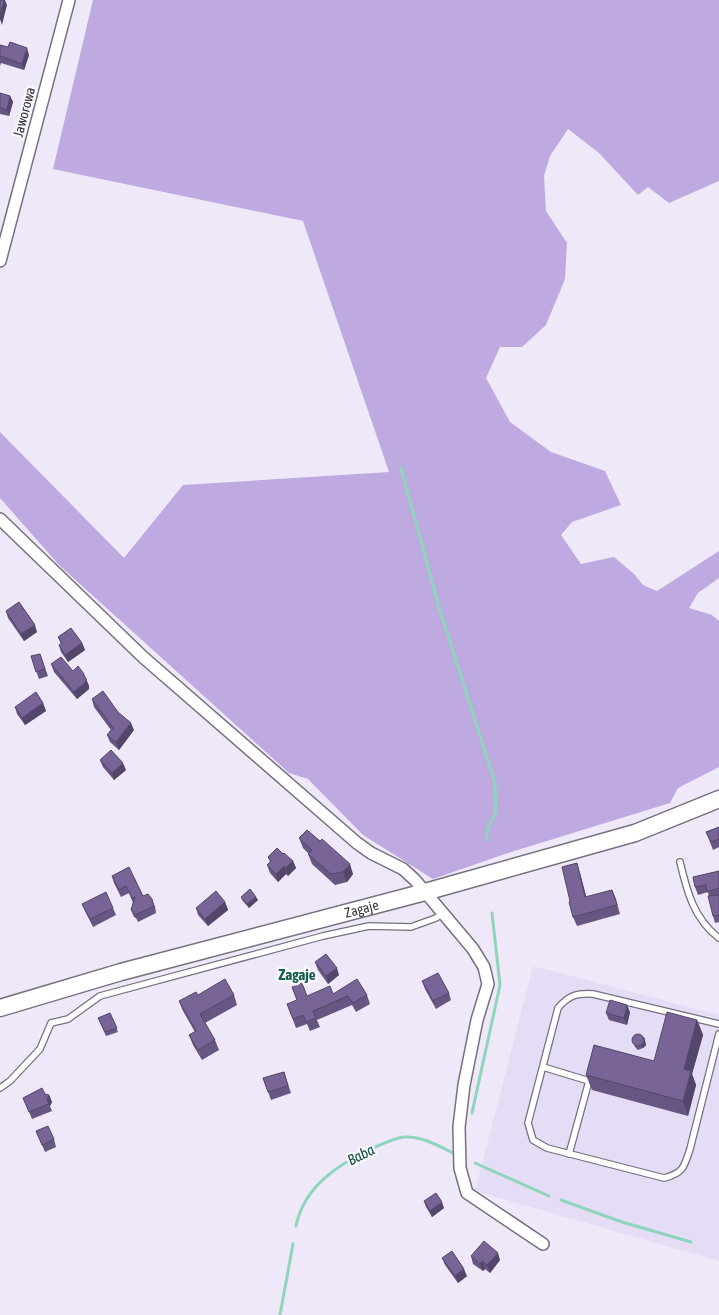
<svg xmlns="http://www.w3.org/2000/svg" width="719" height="1315" viewBox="0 0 719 1315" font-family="'Asap Condensed',sans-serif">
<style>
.built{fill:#e5ddf5}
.forest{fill:#beaae1}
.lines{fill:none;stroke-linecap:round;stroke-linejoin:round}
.stream{stroke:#8fd5bb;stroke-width:3}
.service-casing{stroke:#75707f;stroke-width:8}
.minor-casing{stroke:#75707f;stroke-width:14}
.secondary-casing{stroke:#75707f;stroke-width:19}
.service{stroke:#fff;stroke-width:5.5}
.minor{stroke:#fff;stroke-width:11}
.secondary{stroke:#fff;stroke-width:16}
.wall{fill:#675682}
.shaded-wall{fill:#54466a}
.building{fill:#786497;stroke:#54466a}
.labels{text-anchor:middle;stroke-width:5;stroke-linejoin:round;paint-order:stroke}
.street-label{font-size:14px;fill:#353339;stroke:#f9f7fe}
.neighbourhood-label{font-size:15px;font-weight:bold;fill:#16614b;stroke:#f9f7fe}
.water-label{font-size:15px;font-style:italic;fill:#124c3b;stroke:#f9f7fe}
</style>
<rect width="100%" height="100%" fill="#eee8f9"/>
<polygon class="built" points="533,966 719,1015 719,1261 475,1191"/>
<polygon class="forest" points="93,0 719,0 719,181 669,203 648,187 638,195 599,153 568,129 550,156 544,176 546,211 567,243 565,279 546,325 522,347 500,347 486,378 510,422 551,452 605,471 621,505 572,522 561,535 581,564 614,557 634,574 643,585 657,591 719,551 719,578 698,593 689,608 712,615 719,621 719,767 678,788 670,803 505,854 433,879 363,835 308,779 289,773 59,565 0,498 0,432 124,558 183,485 389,472 303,221 53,169"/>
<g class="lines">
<g class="stream">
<polyline points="401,468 439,607 495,783 496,812 488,828 486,840"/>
<polyline points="472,1113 500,985 492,913"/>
<polyline points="475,1163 549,1196"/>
<polyline points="561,1200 622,1222 691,1242"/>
<path d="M296,1226C304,1187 337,1165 371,1149C381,1145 393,1138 404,1137C422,1136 439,1146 455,1154"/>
<polyline points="280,1315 293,1244"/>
</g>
<g class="service-casing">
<g id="service">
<path d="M680,862C687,892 694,919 719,938"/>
<path d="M719,1024L593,994C577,993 569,995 558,1008L528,1123L533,1140L547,1148L664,1178C683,1173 684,1168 690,1149L719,1034"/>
<polyline points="543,1067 589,1081 569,1154"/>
<polyline points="0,1088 10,1081 40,1049 51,1023 68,1019 100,996 323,936 369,926 411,927 436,918 443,913"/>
</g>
</g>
<g class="minor-casing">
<g id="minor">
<polyline points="0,261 69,0"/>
<polyline points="0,519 143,657 357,843 371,853 403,869 415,880 473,949 484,967 488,984 477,1020 464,1085 459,1127 460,1168 467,1193 543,1244"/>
</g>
</g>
<g class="secondary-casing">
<g id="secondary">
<path id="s1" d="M0,1008L121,972L425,892L635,833L719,799"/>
</g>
</g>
<use href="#service" class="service"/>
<use href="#minor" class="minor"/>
<use href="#secondary" class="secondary"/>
</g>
<g class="wall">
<polygon points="0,45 29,55 24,70 1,63 0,66"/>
<polygon points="0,93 10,96 13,102 9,116 0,114"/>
<polygon points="6,611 37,632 24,641 8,618"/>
<polygon points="58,637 82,643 85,650 68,662 61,652 59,645 61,644"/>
<polygon points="40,654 48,676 39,679 31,656"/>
<polygon points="51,664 73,671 84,674 89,686 89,689 77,699 54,672"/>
<polygon points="92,699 118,712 134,730 119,750 110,742 107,735 111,730 94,707"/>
<polygon points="43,703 46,711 25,725 17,714 15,707"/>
<polygon points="100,760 126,770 114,780 103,767"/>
<polygon points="719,827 719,847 713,850 706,832"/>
<polygon points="299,838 320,841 353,874 347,882 335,885 312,864 308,854 309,854 303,848"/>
<polygon points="283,854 293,861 296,868 288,876 286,874 278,882 270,873 267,865 270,862 268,857"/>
<polygon points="719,871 719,922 715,923 713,916 708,892 698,895 695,887"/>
<polygon points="580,873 586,897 612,890 620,914 577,926 573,917 570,901"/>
<polygon points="112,876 143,896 155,906 156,913 138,922 136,918 134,917 131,910 133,903 129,893 121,897 114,883"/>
<polygon points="241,897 258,900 249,908 242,900"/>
<polygon points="225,902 228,910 208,926 198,915 196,908"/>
<polygon points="82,904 113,908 116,915 93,927 85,911"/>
<polygon points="315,962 339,975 328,984 318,970"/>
<polygon points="422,981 449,993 451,1000 436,1009 425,989"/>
<polygon points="292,987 307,996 367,995 370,1004 356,1012 352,1005 317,1020 320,1027 310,1031 307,1024 296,1028 287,1004 297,1000"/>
<polygon points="198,995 234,995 237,1005 205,1023 215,1040 219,1050 202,1060 193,1045 189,1035 195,1032 183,1011 179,1001"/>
<polygon points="630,1012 627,1025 609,1020 606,1013"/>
<polygon points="110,1013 118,1032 106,1036 98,1018"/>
<polygon points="697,1020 703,1035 692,1074 696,1085 688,1116 592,1090 586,1075 654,1061"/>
<polygon points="644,1037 646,1045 643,1048 638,1050 635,1047 632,1039"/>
<polygon points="284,1072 291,1093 271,1100 263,1078"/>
<polygon points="45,1094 49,1095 52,1102 50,1106 52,1111 32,1119 23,1098"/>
<polygon points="36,1131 54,1139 56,1147 45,1152"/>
<polygon points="424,1201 444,1208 432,1217 426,1207"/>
<polygon points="471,1256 500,1260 490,1273 485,1269 483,1271 473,1264"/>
<polygon points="442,1258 467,1276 458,1283 445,1265"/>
</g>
<g class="shaded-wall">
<polygon points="4,0 5,0 7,5 2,25 0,19 0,16"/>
<polygon points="27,48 29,55 24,70 22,64"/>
<polygon points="10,96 13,102 9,116 7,110"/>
<polygon points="35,625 37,632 24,641 21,634"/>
<polygon points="82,643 85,650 68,662 65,655"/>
<polygon points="84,674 89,686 89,689 77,699 74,692"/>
<polygon points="43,703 46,711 25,725 22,718"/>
<polygon points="131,723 134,730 119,750 116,742"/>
<polygon points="123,763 126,770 114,780 112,773"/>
<polygon points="293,861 296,868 288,876 285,868"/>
<polygon points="577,863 580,873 589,907 585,897"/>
<polygon points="350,864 353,874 347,882 343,872"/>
<polygon points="284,866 286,874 278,882 276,874"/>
<polygon points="612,890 616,899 620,914"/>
<polygon points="256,897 258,900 249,908 247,904"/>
<polygon points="225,902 228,910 208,926 205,919"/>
<polygon points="337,968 339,975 328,984 326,976"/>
<polygon points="627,1005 630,1012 627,1025 624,1018"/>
<polygon points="697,1020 703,1035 692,1074 696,1085 688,1116 683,1101 684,1069"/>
<polygon points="644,1037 646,1045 643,1048 641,1045"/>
<polygon points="49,1095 52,1102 50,1106 47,1099"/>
<polygon points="442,1202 444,1208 432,1217 430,1211"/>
<polygon points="498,1253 500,1260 490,1273 487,1265"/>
<polygon points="482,1261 485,1269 483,1271 480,1264"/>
<polygon points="464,1269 467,1276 458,1283 455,1276"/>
</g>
<g class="building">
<polygon points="0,0 4,0 0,16"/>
<polygon points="10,42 27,48 22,64 0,56 0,45 8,47"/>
<polygon points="0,93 10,96 7,110 0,108"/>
<polygon points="19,602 35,625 21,634 6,611"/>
<polygon points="71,628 82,643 65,655 59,645 62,643 58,637"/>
<polygon points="40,654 45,669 36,672 31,656"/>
<polygon points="61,657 73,671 78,666 84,674 83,675 86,678 86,682 74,692 51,664"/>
<polygon points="103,691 118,712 131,723 116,742 107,735 113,728 92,699"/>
<polygon points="36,692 43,703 22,718 15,707"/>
<polygon points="111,750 123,763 112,773 100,760"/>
<polygon points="719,827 719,839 711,842 706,832"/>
<polygon points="307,830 320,841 322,839 350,864 343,872 331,874 308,854 312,850 299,838"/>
<polygon points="277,848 283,854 284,853 293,861 285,868 284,866 276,874 267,865 271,861 268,857"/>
<polygon points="577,863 585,897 612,890 617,905 573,917 569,902 570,901 562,867"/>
<polygon points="129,867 143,896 148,894 152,899 154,906 135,915 133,911 131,910 135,897 132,898 126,886 119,890 112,876"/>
<polygon points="719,871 719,888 707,892 706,885 695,887 693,877"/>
<polygon points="250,889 256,897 247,904 241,897"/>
<polygon points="216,891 225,902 205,919 196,908"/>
<polygon points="106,892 113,908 90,919 82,904"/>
<polygon points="719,895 719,915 713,916 708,896"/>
<polygon points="326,954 337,968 326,976 315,962"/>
<polygon points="438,973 449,993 433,1001 422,981"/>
<polygon points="225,979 234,995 200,1014 215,1040 198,1050 189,1035 196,1031 179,1001 196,992 198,995"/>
<polygon points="357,979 367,995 353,1003 348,996 313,1011 316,1018 306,1022 303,1015 293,1019 287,1004 297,1000 292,987 302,983 307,996 330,986 333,994"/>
<polygon points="610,1000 627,1005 624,1018 606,1013"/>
<polygon points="667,1012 697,1020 684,1069 691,1071 683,1101 586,1075 594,1045 654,1061"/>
<polygon points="110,1013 117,1028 105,1032 98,1018"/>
<circle cx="638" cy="1040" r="6"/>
<polygon points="284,1072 288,1086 268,1092 263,1078"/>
<polygon points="42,1088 45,1094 49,1095 47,1099 49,1104 29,1112 23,1098"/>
<polygon points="48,1126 54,1139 42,1145 36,1131"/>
<polygon points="436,1193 442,1202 430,1211 424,1201"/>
<polygon points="484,1241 498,1253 487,1265 482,1261 480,1264 471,1256"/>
<polygon points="452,1251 464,1269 455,1276 442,1258"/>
</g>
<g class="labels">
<g class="street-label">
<text transform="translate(24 112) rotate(-75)" y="5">Jaworowa</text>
<text dy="5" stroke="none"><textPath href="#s1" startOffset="375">Zagaje</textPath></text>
</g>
<g class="neighbourhood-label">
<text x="297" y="980">Zagaje</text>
</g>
<g class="water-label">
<text transform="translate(361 1155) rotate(-27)" y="5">Baba</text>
</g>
</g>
</svg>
